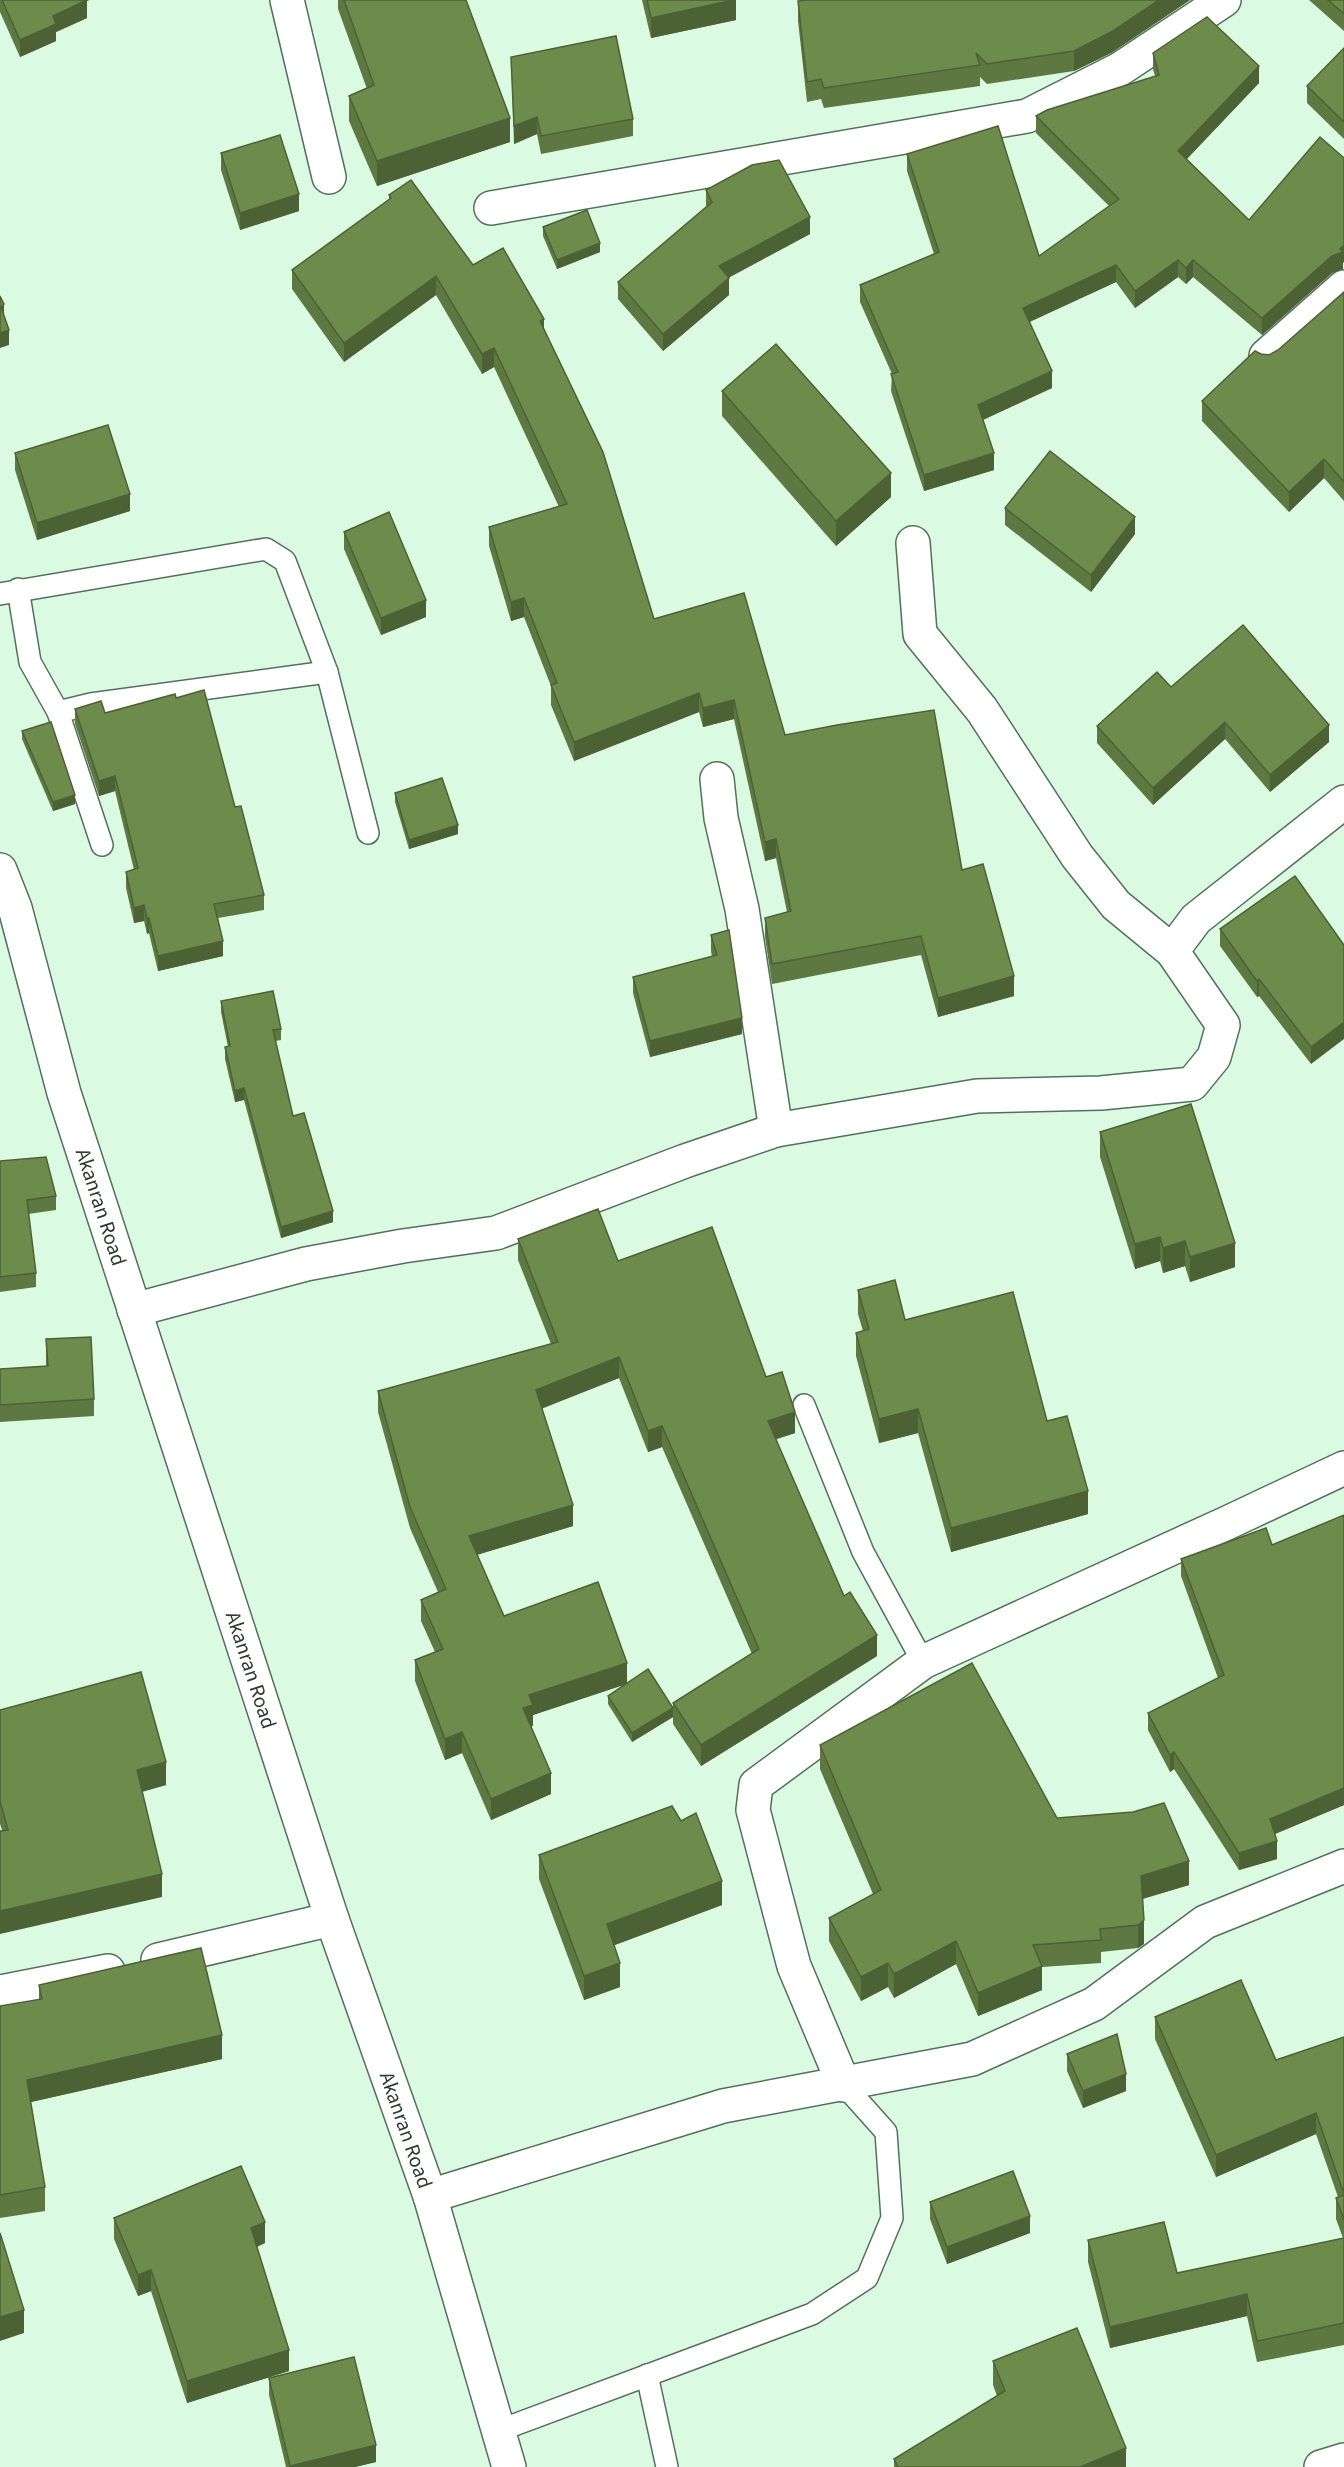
<svg xmlns="http://www.w3.org/2000/svg" width="1344" height="2467" viewBox="0 0 1344 2467" font-family="'Source Sans 3',sans-serif">
<style>
.lines{fill:none;stroke-linecap:round;stroke-linejoin:round}
.service-casing{stroke:#53715a;stroke-width:24}
.minor-casing{stroke:#53715a;stroke-width:36}
.secondary-casing{stroke:#53715a;stroke-width:36}
.service{stroke:#fff;stroke-width:21}
.minor{stroke:#fff;stroke-width:33}
.secondary{stroke:#fff;stroke-width:33}
.wall{fill:#5e7841}
.shaded-wall{fill:#4c6235}
.building{fill:#6d8c4c;stroke:#4c6235;stroke-width:1.5}
.labels{text-anchor:middle;stroke-width:6;stroke-linejoin:round;paint-order:stroke}
.street-label{font-size:21px;fill:#2e3b31;stroke:#fff}
</style>
<rect width="100%" height="100%" fill="#dafbe1"/>
<g class="lines">
<g class="service-casing">
<g id="service">
<polyline points="18,589 30,662 58,712 91,704 327,672"/>
<polyline points="0,594 266,549 285,561 327,672 368,833"/>
<polyline points="58,712 102,845"/>
<polyline points="804,1405 863,1552 923,1662"/>
<polyline points="647,2375 667,2467"/>
<polyline points="498,2431 812,2314 867,2278 892,2218 886,2132 844,2085"/>
</g>
</g>
<g class="minor-casing">
<g id="minor">
<polyline points="287,0 329,177"/>
<polyline points="491,208 1027,116 1120,69 1224,0"/>
<polyline points="1266,356 1344,287"/>
<polyline points="913,543 920,634 982,710 1077,856 1116,905 1172,951"/>
<polyline points="717,779 721,818 742,909 776,1130"/>
<polyline points="134,1310 306,1264 403,1246 496,1233 685,1161 776,1130 977,1096 1101,1093 1192,1084 1214,1057 1223,1025 1172,951 1196,919 1344,802"/>
<polyline points="158,1960 332,1919"/>
<polyline points="0,1992 108,1971"/>
<polyline points="844,2085 794,1966 753,1810 756,1785 923,1662 1227,1523 1344,1468"/>
<polyline points="430,2196 723,2106 972,2059 1094,2004 1205,1922 1344,1866"/>
<polyline points="1321,2467 1344,2460"/>
</g>
</g>
<g class="secondary-casing">
<polyline id="secondary" points="0,870 15,908 64,1093 332,1919 430,2196 509,2467"/>
</g>
<use href="#service" class="service"/>
<use href="#minor" class="minor"/>
<use href="#secondary" class="secondary"/>
</g>
<g class="wall">
<polygon points="0,0 89,0 87,1 87,18 56,32 56,41 20,57 0,12"/>
<polygon points="338,0 466,0 510,142 377,186 349,121 349,96 367,89 338,9"/>
<polygon points="642,0 736,0 736,20 651,38"/>
<polygon points="808,0 1190,0 1111,53 1074,71 987,84 980,77 980,86 824,108 821,99 807,102 798,21 798,1"/>
<polygon points="1309,0 1344,0 1344,31"/>
<polygon points="1344,48 1344,139 1307,103 1307,86"/>
<polygon points="1153,53 1259,83 1187,159 1249,220 1343,263 1343,269 1332,273 1262,335 1193,277 1186,284 1178,277 1135,308 1116,282 1029,322 1052,388 983,420 994,470 924,491 891,391 892,374 860,302 860,285 934,254 907,171 907,154 1039,256 1109,206 1036,133 1036,116 1155,76 1153,69"/>
<polygon points="511,57 633,119 633,136 541,154 537,134 514,144"/>
<polygon points="221,153 299,211 240,230 221,170"/>
<polygon points="706,190 810,234 729,277 729,295 663,351 618,299 618,282 706,207"/>
<polygon points="389,195 473,265 544,330 654,619 785,735 962,870 1014,996 938,1017 921,955 772,984 765,937 765,918 787,912 776,858 765,861 734,719 703,727 699,712 574,761 551,705 551,686 524,617 511,621 489,546 489,527 559,507 494,367 482,374 436,295 344,362 292,289 292,270 389,200"/>
<polygon points="543,227 600,252 557,269 543,236"/>
<polygon points="1344,292 1344,501 1324,478 1289,512 1202,421 1202,401 1261,354 1269,355 1278,350"/>
<polygon points="722,391 891,497 836,546 722,416"/>
<polygon points="15,453 130,511 37,540 15,470"/>
<polygon points="1005,508 1135,534 1091,592 1005,525"/>
<polygon points="344,532 426,617 381,635 344,549"/>
<polygon points="1171,687 1329,742 1270,792 1225,739 1153,805 1097,743 1097,726"/>
<polygon points="176,698 235,807 264,895 264,910 218,918 223,956 158,971 149,933 147,934 144,921 134,923 126,888 126,872 134,870 115,791 99,796 75,724 75,709 105,713"/>
<polygon points="22,731 75,804 53,811 22,739"/>
<polygon points="395,793 458,834 409,849 395,802"/>
<polygon points="1220,929 1344,945 1311,1064 1259,996 1257,997 1220,946"/>
<polygon points="711,935 742,1034 650,1057 633,993 633,977 712,957 711,951"/>
<polygon points="221,1001 281,1029 281,1040 275,1041 293,1116 333,1222 281,1238 244,1100 235,1102 225,1059 225,1047 228,1047 221,1012"/>
<polygon points="1100,1132 1235,1267 1190,1282 1185,1266 1163,1273 1160,1261 1135,1269 1100,1157"/>
<polygon points="0,1161 56,1196 56,1210 28,1214 36,1273 36,1287 0,1292"/>
<polygon points="518,1239 618,1261 766,1377 795,1433 776,1439 844,1596 877,1656 701,1766 673,1724 673,1703 752,1654 662,1447 648,1452 619,1378 542,1408 573,1526 477,1555 504,1616 627,1683 673,1717 632,1742 608,1704 608,1696 625,1684 533,1715 533,1726 531,1726 551,1794 491,1820 462,1753 445,1760 415,1681 415,1660 435,1652 421,1621 421,1600 438,1592 410,1528 378,1412 378,1391 551,1344 518,1260"/>
<polygon points="858,1290 905,1320 1047,1421 1088,1514 951,1552 918,1433 879,1443 856,1356 856,1333 863,1331 858,1314"/>
<polygon points="46,1339 94,1399 94,1416 0,1422 0,1369 46,1366"/>
<polygon points="1344,1515 1344,1805 1275,1834 1277,1859 1239,1870 1174,1769 1170,1772 1148,1730 1148,1713 1218,1678 1181,1576 1181,1559 1272,1545"/>
<polygon points="0,1710 166,1785 142,1792 162,1897 2,1830 0,1824"/>
<polygon points="820,1745 1057,1818 1189,1885 1143,1899 1144,1944 1138,1948 1101,1952 1101,1963 1042,1967 1042,1990 978,2016 956,1964 894,1998 888,1987 861,2001 829,1941 829,1918 873,1894 820,1769"/>
<polygon points="539,1855 722,1905 614,1945 620,1987 584,2000 539,1879"/>
<polygon points="39,1985 222,2059 30,2102 45,2187 45,2211 0,2218 0,2006 39,2000"/>
<polygon points="1155,2017 1276,2060 1344,2037 1344,2345 1257,2362 1247,2316 1110,2348 1088,2262 1088,2240 1177,2273 1343,2238 1336,2219 1336,2198 1338,2197 1316,2134 1216,2177 1155,2039"/>
<polygon points="1067,2054 1126,2091 1083,2108 1067,2071"/>
<polygon points="930,2202 1030,2233 947,2264 930,2219"/>
<polygon points="114,2218 265,2243 257,2247 289,2371 187,2403 151,2291 138,2296 114,2239"/>
<polygon points="993,2361 1126,2467 894,2467 894,2459 997,2396 993,2385"/>
<polygon points="269,2378 376,2462 355,2467 286,2467 269,2395"/>
</g>
<g class="shaded-wall">
<polygon points="80,0 89,0 87,1 87,18 56,32 56,41 20,57 20,40 53,16"/>
<polygon points="733,0 736,0 736,20 651,38 651,18"/>
<polygon points="1159,0 1190,0 1111,53 1074,71 1074,51"/>
<polygon points="1259,66 1259,83 1178,168 1178,151"/>
<polygon points="537,117 537,134 514,144 514,126"/>
<polygon points="510,118 510,142 377,186 377,161"/>
<polygon points="299,194 299,211 240,230 240,213"/>
<polygon points="810,217 810,234 719,283 719,266"/>
<polygon points="600,243 600,252 557,269 557,260"/>
<polygon points="1344,245 1344,262 1343,263 1343,269 1332,273 1262,335 1262,318 1340,249"/>
<polygon points="1178,260 1178,277 1135,308 1135,291"/>
<polygon points="1193,260 1193,277 1186,284 1186,268"/>
<polygon points="1116,265 1116,282 1023,325 1023,308"/>
<polygon points="436,276 436,295 344,362 344,343"/>
<polygon points="729,278 729,295 663,351 663,334"/>
<polygon points="4,304 4,320 1,307"/>
<polygon points="544,319 544,338 540,321"/>
<polygon points="9,330 9,345 0,348 0,333"/>
<polygon points="494,348 494,367 482,374 482,354"/>
<polygon points="1052,371 1052,388 978,422 978,405"/>
<polygon points="994,453 994,470 924,491 924,475"/>
<polygon points="1324,459 1324,478 1289,512 1289,492"/>
<polygon points="891,473 891,497 836,546 836,521"/>
<polygon points="130,494 130,511 37,540 37,523"/>
<polygon points="1135,517 1135,534 1091,592 1091,575"/>
<polygon points="524,598 524,617 511,621 511,602"/>
<polygon points="426,600 426,617 381,635 381,618"/>
<polygon points="699,693 699,712 574,761 574,742"/>
<polygon points="734,700 734,719 703,727 703,708"/>
<polygon points="1225,722 1225,739 1153,805 1153,788"/>
<polygon points="1329,725 1329,742 1270,792 1270,775"/>
<polygon points="115,776 115,791 99,796 99,781"/>
<polygon points="75,795 75,804 53,811 53,802"/>
<polygon points="458,825 458,834 409,849 409,840"/>
<polygon points="776,839 776,858 765,861 765,842"/>
<polygon points="144,905 144,921 134,923 134,908"/>
<polygon points="149,918 149,933 147,934 147,919"/>
<polygon points="223,941 223,956 158,971 158,956"/>
<polygon points="1014,976 1014,996 938,1017 938,998"/>
<polygon points="1259,979 1259,996 1257,997 1257,981"/>
<polygon points="742,1018 742,1034 650,1057 650,1041"/>
<polygon points="1344,1022 1344,1039 1311,1064 1311,1047"/>
<polygon points="244,1088 244,1100 235,1102 235,1091"/>
<polygon points="333,1211 333,1222 281,1238 281,1227"/>
<polygon points="1160,1237 1160,1261 1135,1269 1135,1244"/>
<polygon points="1185,1241 1185,1266 1163,1273 1163,1248"/>
<polygon points="1235,1243 1235,1267 1190,1282 1190,1257"/>
<polygon points="619,1357 619,1378 536,1411 536,1390"/>
<polygon points="918,1409 918,1433 879,1443 879,1419"/>
<polygon points="795,1412 795,1433 768,1442 768,1421"/>
<polygon points="662,1426 662,1447 648,1452 648,1431"/>
<polygon points="1088,1491 1088,1514 951,1552 951,1528"/>
<polygon points="573,1505 573,1526 469,1557 469,1536"/>
<polygon points="877,1635 877,1656 701,1766 701,1745"/>
<polygon points="627,1663 627,1684 533,1715 533,1726 523,1729 523,1708 529,1695"/>
<polygon points="673,1708 673,1717 632,1742 632,1733"/>
<polygon points="462,1732 462,1753 445,1760 445,1739"/>
<polygon points="1174,1752 1174,1769 1170,1772 1170,1755"/>
<polygon points="166,1762 166,1785 137,1793 137,1770"/>
<polygon points="551,1773 551,1794 491,1820 491,1799"/>
<polygon points="1344,1788 1344,1805 1270,1836 1270,1819"/>
<polygon points="1277,1841 1277,1859 1239,1870 1239,1853"/>
<polygon points="1189,1861 1189,1885 1141,1899 1141,1876"/>
<polygon points="162,1874 162,1897 0,1934 0,1911"/>
<polygon points="722,1881 722,1905 607,1948 607,1924"/>
<polygon points="1144,1920 1144,1944 1138,1948 1138,1925"/>
<polygon points="956,1941 956,1964 894,1998 894,1974"/>
<polygon points="620,1963 620,1987 584,2000 584,1976"/>
<polygon points="888,1963 888,1987 861,2001 861,1977"/>
<polygon points="1042,1966 1042,1990 978,2016 978,1993"/>
<polygon points="222,2035 222,2059 27,2103 27,2080"/>
<polygon points="1126,2074 1126,2091 1083,2108 1083,2091"/>
<polygon points="1316,2113 1316,2134 1216,2177 1216,2155"/>
<polygon points="1030,2216 1030,2233 947,2264 947,2247"/>
<polygon points="265,2222 265,2243 251,2249 251,2228"/>
<polygon points="151,2270 151,2291 138,2296 138,2275"/>
<polygon points="1247,2294 1247,2316 1110,2348 1110,2327"/>
<polygon points="24,2310 24,2333 0,2341 0,2317"/>
<polygon points="289,2350 289,2371 187,2403 187,2381"/>
<polygon points="376,2445 376,2462 355,2467 290,2467 290,2466"/>
<polygon points="1126,2448 1126,2467 1080,2467"/>
</g>
<g class="building">
<polygon points="2,0 87,0 53,16 56,24 20,40"/>
<polygon points="344,0 466,0 510,118 377,161 349,96 374,85"/>
<polygon points="647,0 733,0 651,18"/>
<polygon points="808,0 1159,0 1111,32 1074,51 987,64 976,53 980,65 824,88 821,79 807,82 798,1"/>
<polygon points="1328,0 1344,0 1344,14"/>
<polygon points="1207,17 1259,66 1178,151 1249,220 1320,137 1344,158 1344,245 1340,249 1343,252 1332,256 1262,318 1193,260 1186,268 1178,260 1135,291 1116,265 1023,308 1052,371 978,405 994,453 924,475 891,374 898,372 860,285 939,252 907,154 998,126 1039,256 1119,199 1036,116 1047,110 1159,75 1153,53"/>
<polygon points="616,36 633,119 541,136 537,117 514,126 511,57"/>
<polygon points="1344,48 1344,122 1307,86"/>
<polygon points="280,135 299,194 240,213 221,153"/>
<polygon points="779,160 810,217 719,266 729,278 663,334 618,282 712,202 706,190 752,165"/>
<polygon points="411,180 473,265 503,248 544,319 540,321 603,452 654,619 744,593 785,735 837,725 934,710 962,870 983,864 1014,976 938,998 921,936 772,964 765,918 791,911 776,839 765,842 734,700 703,708 699,693 574,742 551,685 557,683 524,598 511,602 489,527 567,504 494,348 482,354 436,276 344,343 292,270 391,198 389,195"/>
<polygon points="587,210 600,243 557,260 543,227"/>
<polygon points="1344,292 1344,482 1324,459 1289,492 1202,401 1255,351 1261,354 1269,355 1278,350"/>
<polygon points="0,296 4,304 1,307 9,330 0,333"/>
<polygon points="776,344 891,473 836,521 722,391"/>
<polygon points="108,425 130,494 37,523 15,453"/>
<polygon points="1050,451 1135,517 1091,575 1005,508"/>
<polygon points="389,512 426,600 381,618 344,532"/>
<polygon points="1243,625 1329,725 1270,775 1225,722 1153,788 1097,726 1157,672 1171,687"/>
<polygon points="204,690 235,807 241,806 264,895 214,904 223,941 158,956 149,918 147,919 144,905 134,908 126,872 138,868 115,776 99,781 75,709 101,701 105,713 175,694 176,698"/>
<polygon points="51,722 75,795 53,802 22,731"/>
<polygon points="442,778 458,825 409,840 395,793"/>
<polygon points="1295,876 1344,945 1344,1022 1311,1047 1259,979 1257,981 1220,929"/>
<polygon points="729,930 742,1018 650,1041 633,977 717,955 711,935"/>
<polygon points="273,991 281,1029 273,1030 293,1116 304,1113 333,1211 281,1227 244,1088 235,1091 225,1047 230,1046 221,1001"/>
<polygon points="1191,1104 1235,1243 1190,1257 1185,1241 1163,1248 1160,1237 1135,1244 1100,1132"/>
<polygon points="46,1157 56,1196 27,1200 36,1273 0,1277 0,1161"/>
<polygon points="598,1209 618,1261 712,1227 766,1377 782,1372 795,1412 768,1421 844,1596 850,1592 877,1635 701,1745 673,1703 759,1649 662,1426 648,1431 619,1357 536,1390 573,1505 469,1536 504,1616 598,1582 627,1663 529,1695 533,1705 523,1708 551,1773 491,1799 462,1732 445,1739 415,1660 443,1649 421,1600 446,1589 410,1507 378,1391 558,1342 518,1239"/>
<polygon points="895,1280 905,1320 1013,1292 1047,1421 1067,1416 1088,1491 951,1528 918,1409 879,1419 856,1333 869,1329 858,1290"/>
<polygon points="91,1337 94,1399 0,1405 0,1369 48,1366 46,1339"/>
<polygon points="1344,1515 1344,1788 1270,1819 1277,1841 1239,1853 1174,1752 1170,1755 1148,1713 1224,1675 1181,1559 1266,1528 1272,1545"/>
<polygon points="972,1663 1057,1818 1133,1812 1164,1803 1189,1861 1141,1876 1144,1920 1138,1925 1100,1929 1101,1940 1033,1945 1042,1966 978,1993 956,1941 894,1974 888,1963 861,1977 829,1918 881,1890 820,1745"/>
<polygon points="648,1669 673,1708 632,1733 608,1696"/>
<polygon points="141,1672 166,1762 137,1770 162,1874 0,1911 0,1831 8,1830 0,1801 0,1710"/>
<polygon points="672,1806 681,1821 696,1813 722,1881 607,1924 620,1963 584,1976 539,1855"/>
<polygon points="201,1948 222,2035 27,2080 45,2187 0,2195 0,2006 42,1999 39,1985"/>
<polygon points="1241,1980 1276,2060 1344,2037 1344,2194 1316,2113 1216,2155 1155,2017"/>
<polygon points="1117,2034 1126,2074 1083,2091 1067,2054"/>
<polygon points="241,2166 265,2222 251,2228 289,2350 187,2381 151,2270 138,2275 114,2218"/>
<polygon points="1013,2171 1030,2216 947,2247 930,2202"/>
<polygon points="1344,2195 1344,2220 1336,2198"/>
<polygon points="1164,2222 1177,2273 1344,2238 1344,2323 1257,2341 1247,2294 1110,2327 1088,2240"/>
<polygon points="0,2233 24,2310 0,2317"/>
<polygon points="1077,2328 1126,2448 1080,2467 898,2467 894,2459 1005,2391 993,2361"/>
<polygon points="354,2357 376,2445 290,2466 269,2378"/>
</g>
<g class="labels">
<g class="street-label">
<text transform="translate(101 1207) rotate(72)" y="7">Akanran Road</text>
<text transform="translate(251 1670) rotate(72)" y="7">Akanran Road</text>
<text transform="translate(406 2130) rotate(71)" y="7">Akanran Road</text>
</g>
</g>
</svg>
